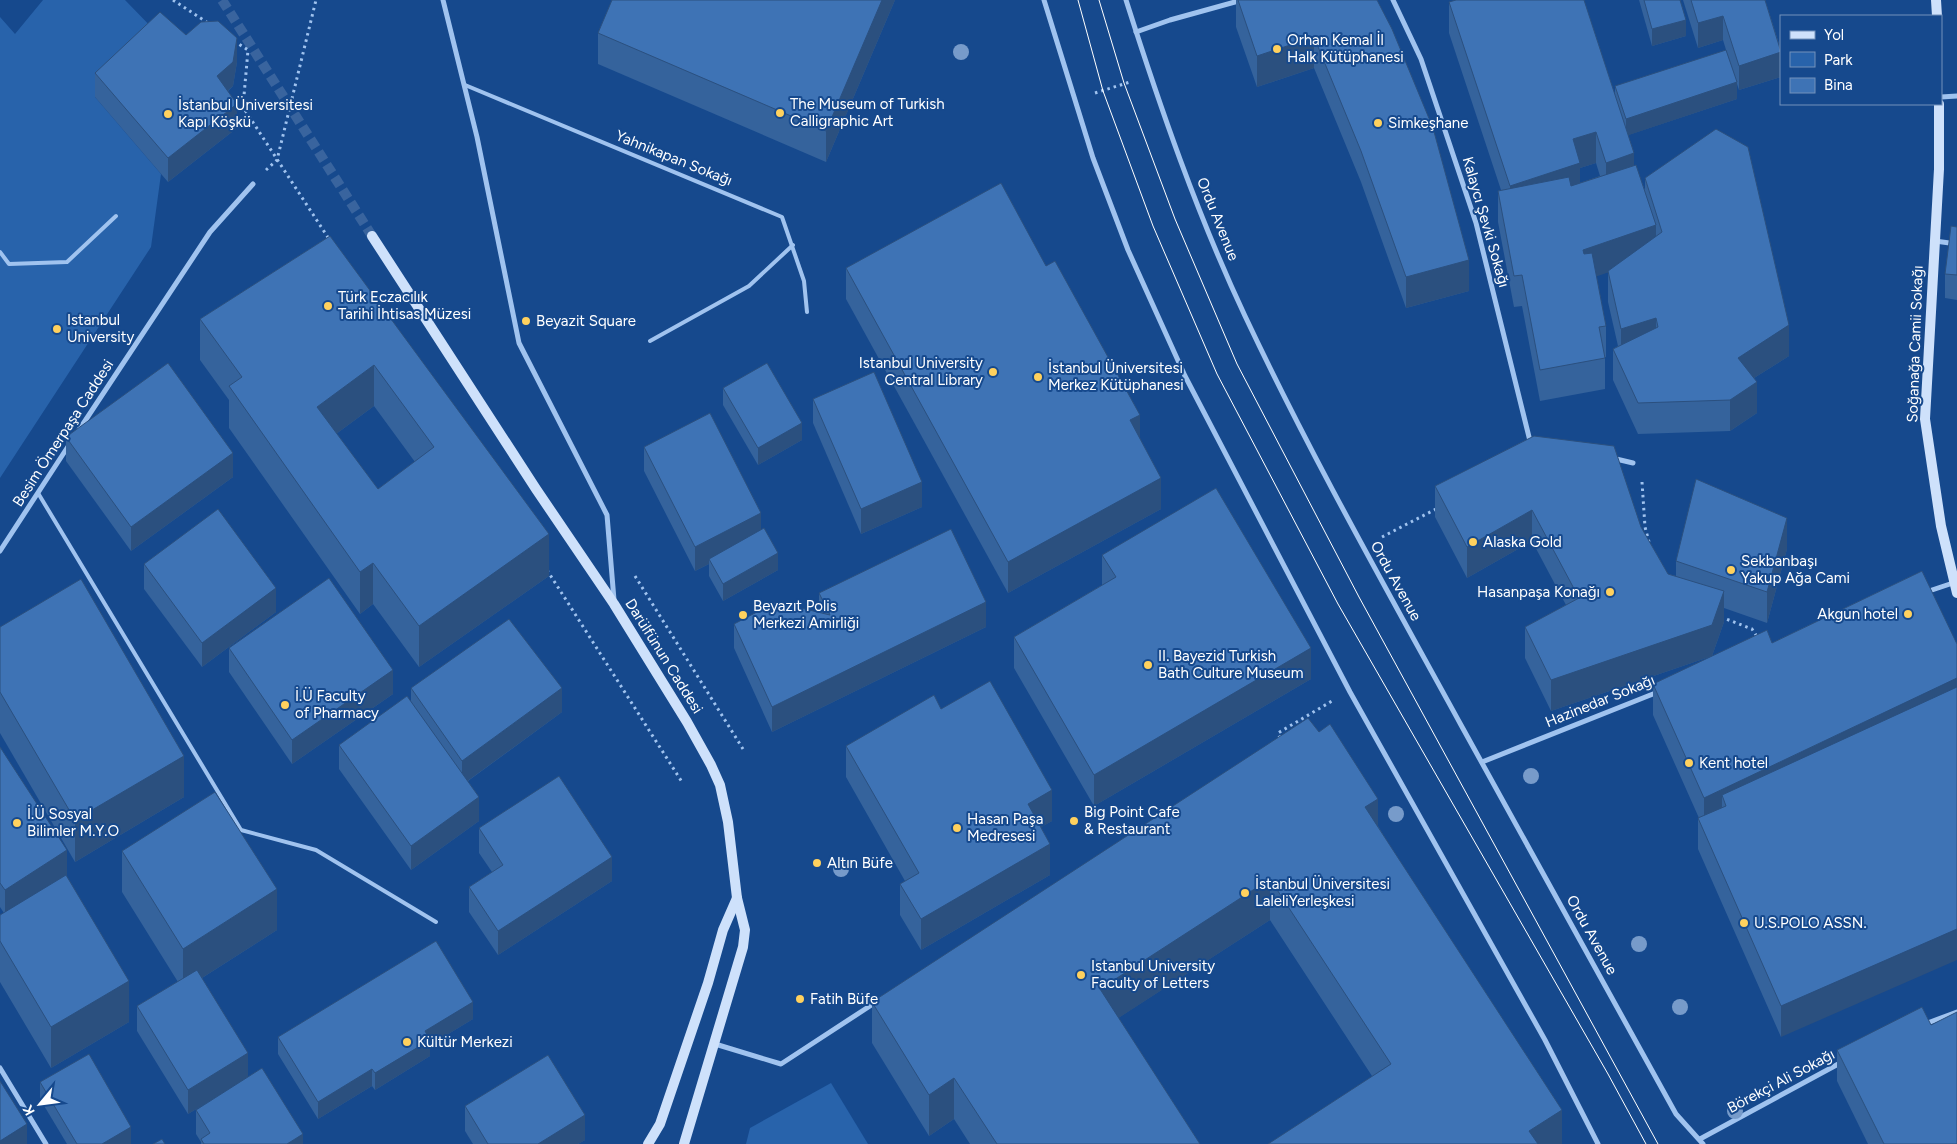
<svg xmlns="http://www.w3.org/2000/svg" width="1957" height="1144" viewBox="0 0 1957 1144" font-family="Figtree,sans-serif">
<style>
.green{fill:#2863ab}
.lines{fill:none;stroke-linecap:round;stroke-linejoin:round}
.secondary-tunnel{stroke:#39649e;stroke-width:10;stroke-dasharray:10 5;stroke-linecap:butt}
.path{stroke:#a0c3ef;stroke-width:3;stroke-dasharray:2.5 4;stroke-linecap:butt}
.lane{stroke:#a0c3ef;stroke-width:4}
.street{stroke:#a0c3ef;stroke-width:5}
.secondary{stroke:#cee1fb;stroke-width:10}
.tram{stroke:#fff;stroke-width:1}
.tree{fill:#779bca}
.wall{fill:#35639c;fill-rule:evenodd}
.shaded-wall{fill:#2b507f}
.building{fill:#3e73b5;stroke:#2b507f;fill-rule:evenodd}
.poi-dot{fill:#ffd15e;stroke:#16498d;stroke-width:2}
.labels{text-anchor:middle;stroke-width:4;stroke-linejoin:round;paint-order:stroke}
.poi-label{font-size:15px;fill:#fff;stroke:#16498d;text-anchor:start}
.street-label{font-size:15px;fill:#fff;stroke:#16498d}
</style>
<rect width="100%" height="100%" fill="#16498d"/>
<g class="green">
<polygon points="43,0 125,0 160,36 95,97 161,174 151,247 0,478 0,17 15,34"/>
<polygon points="831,1083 868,1144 746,1144 750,1128"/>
</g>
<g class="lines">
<polyline class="secondary-tunnel" points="222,0 372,236"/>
<g class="path">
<polyline points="173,0 208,23"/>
<polyline points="234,41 248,50 243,107 329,239"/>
<polyline points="1095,93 1130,82"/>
<polyline points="266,170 277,160 316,0"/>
<polyline points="1642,482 1645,527 1649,542"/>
<polyline points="1382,537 1436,509"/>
<polyline points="547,570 682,782"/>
<polyline points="635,576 743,749"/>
<polyline points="1721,617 1752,629 1758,638"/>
<polyline points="1280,738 1278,733 1332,701"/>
</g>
<g class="lane">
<polyline points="465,85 782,217 804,281 807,312"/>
<polyline points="0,252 9,264 67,262 116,216"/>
<polyline points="650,341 749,286 793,245"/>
<polyline points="38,493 241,830 316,850 436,922"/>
</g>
<g class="street">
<polyline points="443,0 477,137 519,343 607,515 614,600"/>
<polyline points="1044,0 1093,158 1128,250 1185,376 1350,692 1545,1040 1598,1144"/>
<path d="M1126,0C1160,107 1197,214 1245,316C1311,456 1387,590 1461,725C1533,855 1605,985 1676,1114L1703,1144"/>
<polyline points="1393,0 1421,59 1476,223 1531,445"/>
<polyline points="1136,32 1170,20 1242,0"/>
<polyline points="1941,97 1957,96"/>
<polyline points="1935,241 1957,244"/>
<polyline points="79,430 210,232 253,184"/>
<polyline points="1612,458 1633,463"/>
<polyline points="0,551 69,445"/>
<polyline points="1926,592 1953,583"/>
<polyline points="1482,762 1658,692"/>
<polyline points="1925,1024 1957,1012"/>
<polyline points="715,1044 781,1064 876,1002"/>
<polyline points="0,1068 46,1144"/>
<polyline points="1700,1139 1842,1062"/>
</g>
<g class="secondary">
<polyline points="1936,0 1937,16"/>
<polyline points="1939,104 1939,169 1925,419 1941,526 1957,593"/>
<polyline points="372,236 536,489 614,604 687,722 711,765 720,785 728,822 737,898 745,930 743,947 684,1144"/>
<polyline points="648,1144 660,1124 708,983 723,930 737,898"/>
</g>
<g class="tram">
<polyline points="1078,0 1103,91 1153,226 1217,374 1338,604 1608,1074 1646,1144"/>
<polyline points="1099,0 1124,83 1175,219 1237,364 1359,597 1658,1144"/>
</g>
</g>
<g class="tree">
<circle cx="961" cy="52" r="8"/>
<circle cx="1531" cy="776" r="8"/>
<circle cx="1396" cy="814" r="8"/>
<circle cx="841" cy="869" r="8"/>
<circle cx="1639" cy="944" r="8"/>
<circle cx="1680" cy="1007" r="8"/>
<circle cx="1735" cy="1111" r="8"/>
</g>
<g class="wall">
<polygon points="895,0 826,162 598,64 598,33"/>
<polygon points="1236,0 1377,0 1469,291 1406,308 1361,182 1314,68 1257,87 1236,27"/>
<polygon points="1639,0 1680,0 1686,36 1652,46"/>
<path d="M1683,0H1765L1781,50V77L1739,90L1737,84V99L1628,135L1634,165L1645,190V178L1789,356L1754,378L1757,413L1730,431L1638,434L1613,380V349L1618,346L1608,302V272L1596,276L1606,326V357H1605V389L1540,401L1522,306L1514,307L1498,222V191L1501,190L1449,33V2L1615,95V86L1731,66L1723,40L1698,48ZM1596,163L1600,176L1580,183V168Z"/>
<polygon points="186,35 237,62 233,86 228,91 237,128 168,182 95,97 95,73"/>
<polygon points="1957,227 1957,300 1945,298 1945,274"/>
<path d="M330,236L549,576L419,667L373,604L360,614L229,428V400L200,360V319ZM374,406L415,462L378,489L336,434Z"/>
<polygon points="1046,266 1140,438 1161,509 1008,593 846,299 846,268"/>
<polygon points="723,388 802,440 758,465 723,405"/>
<polygon points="813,399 922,507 861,534 813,423"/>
<polygon points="66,437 233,477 131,551 66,461"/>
<polygon points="644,447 761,530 778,570 723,601 709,576 709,564 695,571 644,471"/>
<polygon points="1435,486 1641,527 1668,574 1676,576 1676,561 1787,549 1767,623 1724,608 1724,622 1712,656 1551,711 1525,658 1525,627 1566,605 1532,541 1467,578 1435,517"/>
<polygon points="1102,555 1311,679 1094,806 1014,668 1014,637 1102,585"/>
<polygon points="144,564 276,612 202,667 144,589"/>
<polygon points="1922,571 1781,1037 1698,849 1698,818 1699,818 1653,715 1653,684 1772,643"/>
<polygon points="819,593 986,627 772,732 734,648 734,624 819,612"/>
<polygon points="0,627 184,797 75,862 0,733"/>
<polygon points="229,648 393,694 292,764 229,672"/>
<polygon points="411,688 562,712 468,781 479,821 411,870 339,769 339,745 411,701"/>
<polygon points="941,709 1052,821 1041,827 1050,875 921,950 900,915 900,884 905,881 846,777 846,746"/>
<polygon points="0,747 67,875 55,882 129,1022 51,1068 0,982 0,915 4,913 0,907"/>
<polygon points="1378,826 1562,1144 1372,1076 1270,920 1118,1018 1200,1144 970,1144 954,1119 929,1136 872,1043 872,1002"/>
<polygon points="479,828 612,881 498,955 469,912 469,887 492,872 479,853"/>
<polygon points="122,851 277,930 202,978 248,1077 303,1144 201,1144 201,1142 196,1134 196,1110 226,1091 188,1114 137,1031 137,1006 178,982 122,892"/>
<polygon points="473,1019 430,1045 430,1056 375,1090 372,1086 318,1119 278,1054 278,1037"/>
<polygon points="1931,1025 1957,1144 1868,1144 1837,1081 1837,1050"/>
<polygon points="40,1082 131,1144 67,1144 40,1099"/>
<polygon points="465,1106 585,1140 578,1144 473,1144 465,1131"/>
</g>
<g class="shaded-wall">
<polygon points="882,0 895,0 826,162 826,131"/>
<polygon points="1723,16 1723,40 1698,48 1698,23"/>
<polygon points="1686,20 1686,36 1652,46 1652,29"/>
<polygon points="1314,37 1314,68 1257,87 1257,56"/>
<polygon points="237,38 237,62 233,86 217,100 217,76"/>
<polygon points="1781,52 1781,77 1739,90 1739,66"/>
<polygon points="1737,82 1737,99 1626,136 1626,119"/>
<polygon points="237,104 237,128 168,182 168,158"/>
<polygon points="1596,132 1596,163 1580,168 1580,194 1510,217 1510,186 1573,139"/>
<polygon points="1634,153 1634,184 1606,194 1606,163"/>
<polygon points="1656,225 1656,256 1583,281 1583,250"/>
<polygon points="1469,260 1469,291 1406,308 1406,277"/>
<polygon points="1656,318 1656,349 1621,360 1621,329"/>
<polygon points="1789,325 1789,356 1738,388 1738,358"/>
<polygon points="374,365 374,406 317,448 317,407"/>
<polygon points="1757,382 1757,413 1730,431 1730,400"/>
<polygon points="1140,415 1140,446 1130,420"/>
<polygon points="802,423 802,440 758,465 758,448"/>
<polygon points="233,453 233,477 131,551 131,527"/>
<polygon points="1161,478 1161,509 1008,593 1008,562"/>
<polygon points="922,482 922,507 861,534 861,509"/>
<polygon points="1532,510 1532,541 1467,578 1467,547"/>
<polygon points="761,513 761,537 709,559 709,564 695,571 695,547"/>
<polygon points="1787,518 1787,549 1767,623 1767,592"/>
<polygon points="549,534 549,576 419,667 419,626"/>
<polygon points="778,553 778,570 723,601 723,584"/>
<polygon points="373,563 373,604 360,614 360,572"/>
<polygon points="276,588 276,612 202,667 202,643"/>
<polygon points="1724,591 1724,622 1712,656 1551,711 1551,680"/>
<polygon points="986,602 986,627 772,732 772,707"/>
<polygon points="1311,648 1311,679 1094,806 1094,775"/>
<polygon points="393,670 393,694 292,764 292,740"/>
<polygon points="1957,678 1957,709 1722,795 1722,820 1704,829 1704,798"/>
<polygon points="562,688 562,712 462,785 462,761"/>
<polygon points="184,756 184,797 75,862 75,820"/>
<polygon points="1052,790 1052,821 1028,835 1028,804"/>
<polygon points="479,797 479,821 411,870 411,846"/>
<polygon points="1378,799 1378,840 1365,807"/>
<polygon points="1050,844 1050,875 921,950 921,919"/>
<polygon points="67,850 67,875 5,914 5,890"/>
<polygon points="612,857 612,881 498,955 498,931"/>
<polygon points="1270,879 1270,920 1100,1030 1100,989"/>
<polygon points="277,889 277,930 183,990 183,949"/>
<polygon points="1957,929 1957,960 1781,1037 1781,1006"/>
<polygon points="129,981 129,1022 51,1068 51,1027"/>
<polygon points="473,1002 473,1019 430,1045 430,1056 375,1090 375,1073 425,1031"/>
<polygon points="248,1053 248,1078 188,1114 188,1090"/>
<polygon points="372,1069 372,1086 318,1119 318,1102"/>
<polygon points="954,1078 954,1119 929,1136 929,1095"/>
<polygon points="1562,1110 1562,1144 1529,1144 1529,1131"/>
<polygon points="585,1115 585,1140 578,1144 538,1144"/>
<polygon points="27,1124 27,1144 0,1144 0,1141"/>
<polygon points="131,1127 131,1144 102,1144"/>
<polygon points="303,1134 303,1144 287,1144"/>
</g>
<g class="building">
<polygon points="612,0 882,0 826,131 598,33"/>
<polygon points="1238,0 1377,0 1392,29 1433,128 1469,260 1406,277 1361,151 1314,37 1257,56"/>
<polygon points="1456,0 1584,0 1634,153 1606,163 1596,132 1573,139 1580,163 1510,186 1449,2"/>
<polygon points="1644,0 1680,0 1686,20 1652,29"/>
<polygon points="1691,0 1765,0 1781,52 1739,66 1723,16 1698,23"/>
<polygon points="160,12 186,35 201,22 218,21 237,38 233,62 217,76 237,104 168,158 95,73"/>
<polygon points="1726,50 1737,82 1626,119 1615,86"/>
<polygon points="1716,129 1748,147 1789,325 1738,358 1757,382 1730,400 1638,403 1613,349 1658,327 1656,318 1621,329 1608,271 1662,232 1645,178"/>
<polygon points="1636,165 1656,225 1583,250 1584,254 1592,253 1606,326 1599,327 1605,358 1540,370 1522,275 1514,276 1498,191 1569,177 1571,186"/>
<polygon points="1001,183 1046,266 1055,261 1140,415 1130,420 1161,478 1008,562 846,268"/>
<polygon points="1951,226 1957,227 1957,275 1945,274"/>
<path d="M330,236L549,534L419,626L373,563L360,572L229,386L242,377L200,319ZM374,365L434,447L378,489L317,407Z"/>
<polygon points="168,363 233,453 131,527 66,437"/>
<polygon points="767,363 802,423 758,448 723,388"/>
<polygon points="874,372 922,482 861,509 813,399"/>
<polygon points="710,413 761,513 695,547 644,447"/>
<polygon points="1534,436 1614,446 1641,527 1668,574 1724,591 1712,625 1551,680 1525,627 1579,598 1532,510 1467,547 1435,486"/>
<polygon points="1696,479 1787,518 1767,592 1676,561"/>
<polygon points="1216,488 1311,648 1094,775 1014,637 1116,577 1102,555"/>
<polygon points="218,509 276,588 202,643 144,564"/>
<polygon points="764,528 778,553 723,584 709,559"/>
<polygon points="951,529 986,602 772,707 734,624 776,602 830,615 819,593"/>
<polygon points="1922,571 1957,644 1957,678 1704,798 1653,684 1767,630 1772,643"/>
<polygon points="329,578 393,670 292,740 229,648"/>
<polygon points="81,579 184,756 75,820 0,692 0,627"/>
<polygon points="509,619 562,688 462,761 411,688"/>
<polygon points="990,681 1052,790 1028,804 1050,844 921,919 900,884 919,873 846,746 934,695 941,709"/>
<polygon points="1957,687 1957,929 1781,1006 1698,818 1726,806 1722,795"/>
<polygon points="407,696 479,797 411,846 339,745"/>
<polygon points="1308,718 1319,732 1330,724 1378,799 1365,807 1562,1110 1529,1131 1538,1144 1268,1144 1391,1064 1270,879 1100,989 1200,1144 997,1144 954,1078 929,1095 872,1002"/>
<polygon points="0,747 67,850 5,890 0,883"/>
<polygon points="559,776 612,857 498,931 469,887 503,865 479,828"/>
<polygon points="215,792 277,889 183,949 122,851"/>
<polygon points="66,875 129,981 51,1027 0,941 0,915"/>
<polygon points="436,941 473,1002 425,1031 430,1040 375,1073 372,1069 318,1102 278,1037"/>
<polygon points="197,970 248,1053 188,1090 137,1006"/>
<polygon points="1922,1007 1931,1025 1957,1012 1957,1144 1884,1144 1837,1050"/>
<polygon points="89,1054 131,1127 102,1144 77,1144 40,1082"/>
<polygon points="548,1055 585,1115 538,1144 488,1144 465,1106"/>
<polygon points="262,1068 303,1134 287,1144 204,1144 201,1139 210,1133 196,1110"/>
<polygon points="0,1081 27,1124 0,1141"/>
<polygon points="162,1139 165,1144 153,1144"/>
</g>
<g class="poi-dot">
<circle cx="1277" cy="49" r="5"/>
<circle cx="780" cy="113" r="5"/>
<circle cx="168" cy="114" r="5"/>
<circle cx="1378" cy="123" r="5"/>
<circle cx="328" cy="306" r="5"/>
<circle cx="526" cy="321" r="5"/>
<circle cx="57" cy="329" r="5"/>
<circle cx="993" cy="372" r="5"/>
<circle cx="1038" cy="377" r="5"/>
<circle cx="1473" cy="542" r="5"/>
<circle cx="1731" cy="570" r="5"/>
<circle cx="1610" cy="592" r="5"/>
<circle cx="1908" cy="614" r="5"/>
<circle cx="743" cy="615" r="5"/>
<circle cx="1148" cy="665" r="5"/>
<circle cx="285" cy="705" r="5"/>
<circle cx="1689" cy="763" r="5"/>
<circle cx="1074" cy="821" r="5"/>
<circle cx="17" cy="823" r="5"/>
<circle cx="957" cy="828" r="5"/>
<circle cx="817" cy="863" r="5"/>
<circle cx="1245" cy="893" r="5"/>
<circle cx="1744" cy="923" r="5"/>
<circle cx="1081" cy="975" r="5"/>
<circle cx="800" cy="999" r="5"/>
<circle cx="407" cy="1042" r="5"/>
</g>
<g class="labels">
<g class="poi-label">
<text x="1287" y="45">Orhan Kemal İl<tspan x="1287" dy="17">Halk Kütüphanesi</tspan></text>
<text x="790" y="109">The Museum of Turkish<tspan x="790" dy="17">Calligraphic Art</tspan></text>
<text x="178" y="110">İstanbul Üniversitesi<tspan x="178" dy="17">Kapı Köşkü</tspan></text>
<text x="1388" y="128">Simkeşhane</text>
<text x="338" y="302">Türk Eczacılık<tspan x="338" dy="17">Tarihi İhtisas Müzesi</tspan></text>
<text x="67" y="325">Istanbul<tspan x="67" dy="17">University</tspan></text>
<text x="536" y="326">Beyazit Square</text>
<text x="983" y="368" text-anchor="end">Istanbul University<tspan x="983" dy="17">Central Library</tspan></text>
<text x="1048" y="373">İstanbul Üniversitesi<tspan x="1048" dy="17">Merkez Kütüphanesi</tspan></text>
<text x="1483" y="547">Alaska Gold</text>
<text x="1741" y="566">Sekbanbaşı<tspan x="1741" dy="17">Yakup Ağa Cami</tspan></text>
<text x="1600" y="597" text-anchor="end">Hasanpaşa Konağı</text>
<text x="753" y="611">Beyazıt Polis<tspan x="753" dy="17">Merkezi Amirliği</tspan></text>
<text x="1898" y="619" text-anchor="end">Akgun hotel</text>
<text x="1158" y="661">II. Bayezid Turkish<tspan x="1158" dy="17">Bath Culture Museum</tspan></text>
<text x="295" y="701">İ.Ü Faculty<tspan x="295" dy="17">of Pharmacy</tspan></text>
<text x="1699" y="768">Kent hotel</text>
<text x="1084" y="817">Big Point Cafe<tspan x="1084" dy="17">&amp; Restaurant</tspan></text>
<text x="27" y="819">İ.Ü Sosyal<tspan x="27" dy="17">Bilimler M.Y.O</tspan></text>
<text x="967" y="824">Hasan Paşa<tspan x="967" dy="17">Medresesi</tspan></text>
<text x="827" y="868">Altın Büfe</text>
<text x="1255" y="889">İstanbul Üniversitesi<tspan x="1255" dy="17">LaleliYerleşkesi</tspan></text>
<text x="1754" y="928">U.S.POLO ASSN.</text>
<text x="1091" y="971">Istanbul University<tspan x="1091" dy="17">Faculty of Letters</tspan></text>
<text x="810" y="1004">Fatih Büfe</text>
<text x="417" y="1047">Kültür Merkezi</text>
</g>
<g class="street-label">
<text transform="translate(674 158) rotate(22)" y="5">Yahnikapan Sokağı</text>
<text transform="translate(1218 219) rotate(68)" y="5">Ordu Avenue</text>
<text transform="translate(1486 222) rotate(74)" y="5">Kalaycı Şevki Sokağı</text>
<text transform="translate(1915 344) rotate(-88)" y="5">Soğanağa Camii Sokağı</text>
<text transform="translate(63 433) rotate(-57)" y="5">Besim Ömerpaşa Caddesi</text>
<text transform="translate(1396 581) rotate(61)" y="5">Ordu Avenue</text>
<text transform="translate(664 656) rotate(58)" y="5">Darülfünun Caddesi</text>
<text transform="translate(1600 701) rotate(-22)" y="5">Hazinedar Sokağı</text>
<text transform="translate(1592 935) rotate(61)" y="5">Ordu Avenue</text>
<text transform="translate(1781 1081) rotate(-28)" y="5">Börekçi Ali Sokağı</text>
</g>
</g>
<rect x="1780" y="15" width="162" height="90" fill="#16498d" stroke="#7392bb"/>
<rect x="1790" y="31" width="25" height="8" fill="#cee1fb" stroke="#7392bb"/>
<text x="1824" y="40" font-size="15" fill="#ffffff">Yol</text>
<rect x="1790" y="52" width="25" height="15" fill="#2863ab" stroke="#7392bb"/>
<text x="1824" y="65" font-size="15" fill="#ffffff">Park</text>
<rect x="1790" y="78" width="25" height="15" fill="#3e73b5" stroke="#7392bb"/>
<text x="1824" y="90" font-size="15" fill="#ffffff">Bina</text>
<g transform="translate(40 1104) rotate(241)" stroke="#16498d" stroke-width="4" paint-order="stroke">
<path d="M0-4L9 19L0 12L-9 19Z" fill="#ffffff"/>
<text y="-8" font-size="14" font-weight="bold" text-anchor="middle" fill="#ffffff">K</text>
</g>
</svg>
